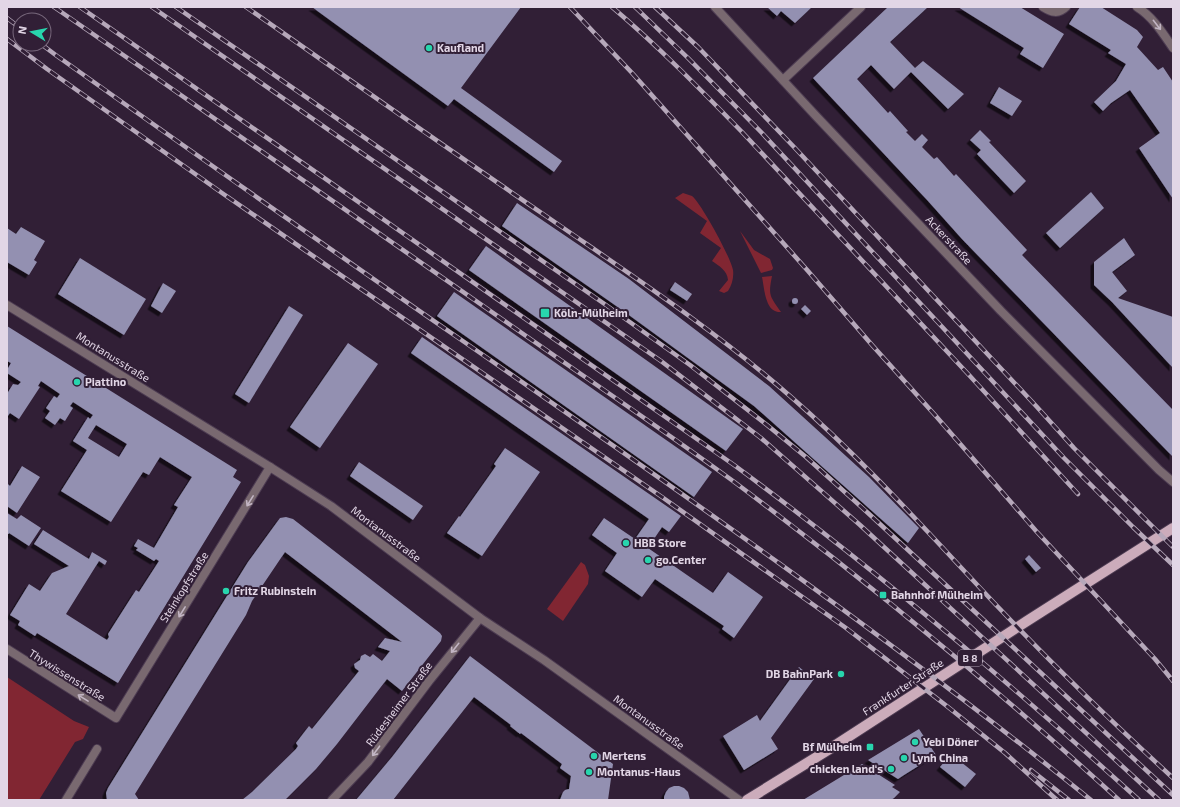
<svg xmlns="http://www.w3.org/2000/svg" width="1180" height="807" viewBox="0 0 1180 807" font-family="'Exo 2',sans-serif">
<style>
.green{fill:#812632}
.building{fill:#9390b1;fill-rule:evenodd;filter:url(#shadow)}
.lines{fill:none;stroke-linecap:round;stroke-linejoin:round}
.minor-casing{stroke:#4d3c52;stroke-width:10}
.tertiary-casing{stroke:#4d3c52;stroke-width:10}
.primary-casing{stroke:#4d3c52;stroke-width:12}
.minor{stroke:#796970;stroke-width:8}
.tertiary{stroke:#796970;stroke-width:8}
.primary{stroke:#ccacbb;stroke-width:10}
.rail-casing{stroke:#b6a8ba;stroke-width:4.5}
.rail{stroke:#311f36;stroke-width:3;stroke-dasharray:9;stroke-linecap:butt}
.oneway{stroke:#c2b5c3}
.poi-dot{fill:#28d5ad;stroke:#311f36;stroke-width:1.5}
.labels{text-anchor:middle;stroke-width:4;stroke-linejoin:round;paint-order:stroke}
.shield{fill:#311f36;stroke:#ad9fb1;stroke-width:1}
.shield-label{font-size:10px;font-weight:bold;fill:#e2d6e6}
.poi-label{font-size:11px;font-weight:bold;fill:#e2d6e6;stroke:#311f36;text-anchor:start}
.street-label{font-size:11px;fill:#e2d6e6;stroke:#311f36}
</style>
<defs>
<filter id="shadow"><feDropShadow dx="-3.5" dy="3.5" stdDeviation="0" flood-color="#0009"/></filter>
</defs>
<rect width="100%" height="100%" fill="#311f36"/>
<g class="green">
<path d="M683,193C686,194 689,195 692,196C701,203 731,258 733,270C734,277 732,285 728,291L724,293L719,291L728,280C727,270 719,266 712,261L721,248L700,233L707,221L675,198Z"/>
<polygon points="740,231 754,250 770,259 773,268 772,270 761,273"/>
<path d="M772,276C768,296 770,296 781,312C780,312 776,312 775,311C765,307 764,286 762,277Z"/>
<polygon points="581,562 585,565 589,576 588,584 563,621 547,609"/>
<polygon points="7,677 74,721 89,727 83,739 75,742 39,800 7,800"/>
</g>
<g class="building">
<polygon points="312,7 521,7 461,88 562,161 554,172 454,99 448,106"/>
<polygon points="767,7 812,7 795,23 781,11 777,16"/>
<polygon points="888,7 928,7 890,42 915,68 923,61 964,94 948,109 911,72 894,89 871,65 857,79 888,113 890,111 908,131 906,132 915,141 922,134 928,140 922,147 934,159 937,157 954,176 956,174 1027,250 1022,255 1173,410 1173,457 962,239 928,201 813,78"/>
<polygon points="958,7 1020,7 1064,34 1043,68 1020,54 1024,48"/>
<polygon points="1080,7 1101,7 1137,30 1143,37 1137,47 1158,70 1163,67 1173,82 1173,199 1139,148 1160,133 1130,90 1111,103 1103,111 1094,102 1116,81 1126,64 1108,53 1111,50 1069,24"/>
<polygon points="999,87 1022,101 1012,116 990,103"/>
<polygon points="980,130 991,141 989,142 1026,181 1014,193 977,154 981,150 970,140"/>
<polygon points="1091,192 1104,208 1060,248 1046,233"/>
<polygon points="517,203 629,279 769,386 869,477 919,528 908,543 754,406 622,310 502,226"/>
<polygon points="21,227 45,241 34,260 37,262 29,275 7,262 7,228 16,234"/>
<polygon points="1124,238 1135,255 1112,272 1127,291 1118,298 1173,317 1173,368 1112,302 1094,285 1094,262"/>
<polygon points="486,246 743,429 726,451 469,270"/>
<polygon points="80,258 146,299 124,335 58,294"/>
<polygon points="675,282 692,294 687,301 670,290"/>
<polygon points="163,283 176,291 162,313 151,306"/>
<polygon points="454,292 712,472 694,497 437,316"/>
<circle cx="795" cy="301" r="3"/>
<polygon points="805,305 811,311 807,315 801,309"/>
<polygon points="289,306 303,315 249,403 235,394"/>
<path d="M7,326L237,470L233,477L241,482L118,683L37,633L35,636L18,625L20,621L10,615L29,584L40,591L52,573L69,566L34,544L43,530L89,559L92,552L107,561L105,565L99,561L66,614L107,640L109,637L108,634L136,590L139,592L159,561L156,559L154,561L136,550L138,548L134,546L138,539L154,548L178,507L174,505L192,477L160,457L149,475L143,472L111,522L61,491L87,450L73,441L88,417L90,419L93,415L73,402L70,406L73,408L65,421L60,418L55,425L45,418L50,411L46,408L54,396L57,398L60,394L41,381L38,386L40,387L19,419L10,413L7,417V394L13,384L18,385L21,382L7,373V370L11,363L7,361ZM96,425L127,444L119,457L88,438Z"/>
<polygon points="422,337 681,516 669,532 662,527 648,548 713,593 728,572 763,597 734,638 722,629 724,626 655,579 642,597 605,571 617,553 592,535 604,518 635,539 649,519 411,353"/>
<polygon points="348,343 378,364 320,448 290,427"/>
<polygon points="505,448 540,472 482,556 447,533 459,516 460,517 496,466 494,464"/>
<polygon points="359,462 423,506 413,520 350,476"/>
<polygon points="22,466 40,477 17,513 7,506 7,483 10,486"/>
<polygon points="7,513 17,519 21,515 41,528 29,546 9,533 9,534 7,533"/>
<polygon points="286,517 293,519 440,633 442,636 441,641 402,691 387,679 337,744 316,769 285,800 242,800 252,792 296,749 298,746 296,743 309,726 312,729 359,671 355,668 354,664 360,660 361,656 365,654 370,657 373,654 382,661 390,651 378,647 385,638 402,642 285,552 252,601 246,615 135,794 139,800 107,800 106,793 108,788 248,562 280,518"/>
<polygon points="1029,555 1041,568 1036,572 1025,559"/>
<polygon points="470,656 613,764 608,800 560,800 563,792 565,790 569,789 571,776 560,768 562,764 521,733 520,734 510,726 511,725 474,697 393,800 356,800 392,757"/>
<polygon points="799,667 814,679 771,738 778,749 744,770 723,736 757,715 760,721"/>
<polygon points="919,729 936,755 904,775 898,779 868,760"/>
<polygon points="951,754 976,774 965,787 940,767"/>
<polygon points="862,764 895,785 892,787 900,792 894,798 891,800 803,800"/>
<polygon points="674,786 679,786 684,788 688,792 690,800 664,800 664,797 666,792 669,788"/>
</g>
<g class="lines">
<g class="minor-casing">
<g id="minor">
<polyline points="715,7 816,116 1001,311 1159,470 1173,482"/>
<path d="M1043,7C1051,12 1058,15 1066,7"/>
<path d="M1137,7C1153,17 1162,32 1173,48"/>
<polyline points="783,80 861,7"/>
<polyline points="7,649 116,718 270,467"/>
<polyline points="66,800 97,749"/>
<polyline points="332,800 368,762 429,681 480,618"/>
</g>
</g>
<g class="tertiary-casing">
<polyline id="tertiary" points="7,305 270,467 331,506 480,618 544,660 739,800"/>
</g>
<g class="primary-casing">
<polyline id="primary" points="747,800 828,750 1027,621 1173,528"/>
</g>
<use href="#minor" class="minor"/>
<use href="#tertiary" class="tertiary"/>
<use href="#primary" class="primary"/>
<g class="rail-casing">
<g id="rail">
<path d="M54,7C206,112 357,218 509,324C583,376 659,427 733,481C867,581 995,687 1119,800"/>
<path d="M80,7L734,465C875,569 1009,682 1139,800"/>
<polyline points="152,7 661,361 761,438 860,525 1159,800"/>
<polyline points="176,7 606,305 690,365 767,425 806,457 868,513 1173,795"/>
<path d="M246,7C346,77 445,147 546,216C628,273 715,330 790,396C865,461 931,536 999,608C1055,667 1113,723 1173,778"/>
<polyline points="570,7 633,74 705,155 808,271 872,345 935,415 1037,532 1155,659 1173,681"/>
<path d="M612,7C658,46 700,89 742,132L969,375L1078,494"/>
<polyline points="635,7 688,58 761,132 1064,458 1133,527 1173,565"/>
<polyline points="655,7 698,47 794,147 1037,407 1074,448 1173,547"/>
<polyline points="7,18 20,28"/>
<polyline points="7,39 47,69 222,193 662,497 846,628 948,707 1005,753 1057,800"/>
<path d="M41,44L57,56C191,151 325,246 460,339C675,488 888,636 1091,800"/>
<polyline points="1031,770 1069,800"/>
</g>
</g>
<use href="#rail" class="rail"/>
</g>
<defs><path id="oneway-shaft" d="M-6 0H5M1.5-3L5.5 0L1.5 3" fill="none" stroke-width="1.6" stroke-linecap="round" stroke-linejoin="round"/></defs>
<g class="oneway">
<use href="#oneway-shaft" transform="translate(1157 25) rotate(52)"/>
<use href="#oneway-shaft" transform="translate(250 501) rotate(122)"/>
<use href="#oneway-shaft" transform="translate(182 612) rotate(122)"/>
<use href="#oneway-shaft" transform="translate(455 648) rotate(129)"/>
<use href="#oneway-shaft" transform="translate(83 698) rotate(-148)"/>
<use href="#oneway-shaft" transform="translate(376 751) rotate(127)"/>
</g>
<g class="poi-dot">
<circle cx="429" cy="48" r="4"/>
<rect x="540" y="308" width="10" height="10" rx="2"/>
<circle cx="77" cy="382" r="4"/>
<circle cx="626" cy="543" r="4"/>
<circle cx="648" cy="560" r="4"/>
<circle cx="226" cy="591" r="4"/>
<rect x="879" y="591" width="8" height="8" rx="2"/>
<circle cx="841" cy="674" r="4"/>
<circle cx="915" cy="742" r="4"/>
<rect x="866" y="743" width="8" height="8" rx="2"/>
<circle cx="594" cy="756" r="4"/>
<circle cx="904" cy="758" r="4"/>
<circle cx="891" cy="769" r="4"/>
<circle cx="589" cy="772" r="4"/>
</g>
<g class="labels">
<rect class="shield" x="958" y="650" width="24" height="16" rx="3"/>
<g class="shield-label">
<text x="970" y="662">B 8</text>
</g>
<g class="poi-label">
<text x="437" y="52">Kaufland</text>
<text x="554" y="317">Köln-Mülheim</text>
<text x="85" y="386">Piattino</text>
<text x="634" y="547">HBB Store</text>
<text x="656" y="564">go.Center</text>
<text x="234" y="595">Fritz Rubinstein</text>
<text x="891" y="599">Bahnhof Mülheim</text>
<text x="833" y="678" text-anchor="end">DB BahnPark</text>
<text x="923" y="746">Yebi Döner</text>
<text x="862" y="751" text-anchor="end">Bf Mülheim</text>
<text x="602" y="760">Mertens</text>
<text x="912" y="762">Lynh China</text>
<text x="883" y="773" text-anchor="end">chicken land‘s</text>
<text x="597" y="776">Montanus-Haus</text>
</g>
<g class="street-label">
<text transform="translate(949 240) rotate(47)" y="4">Ackerstraße</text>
<text transform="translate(113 357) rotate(32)" y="4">Montanusstraße</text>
<text transform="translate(386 534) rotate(37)" y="4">Montanusstraße</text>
<text transform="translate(184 587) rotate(-58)" y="4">Steinkopfstraße</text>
<text transform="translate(67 675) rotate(32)" y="4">Thywissenstraße</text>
<text transform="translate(903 687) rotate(-33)" y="4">Frankfurter Straße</text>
<text transform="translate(399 704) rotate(-53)" y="4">Rüdesheimer Straße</text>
<text transform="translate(649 722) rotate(36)" y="4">Montanusstraße</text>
</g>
</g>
<rect width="1180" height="807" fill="none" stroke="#e2d6e6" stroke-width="16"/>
<g transform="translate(32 32) rotate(280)"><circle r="19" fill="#311f36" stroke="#78687c"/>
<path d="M0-3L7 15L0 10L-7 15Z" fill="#28d5ad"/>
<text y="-6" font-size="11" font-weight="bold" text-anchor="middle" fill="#e2d6e6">N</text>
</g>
</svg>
